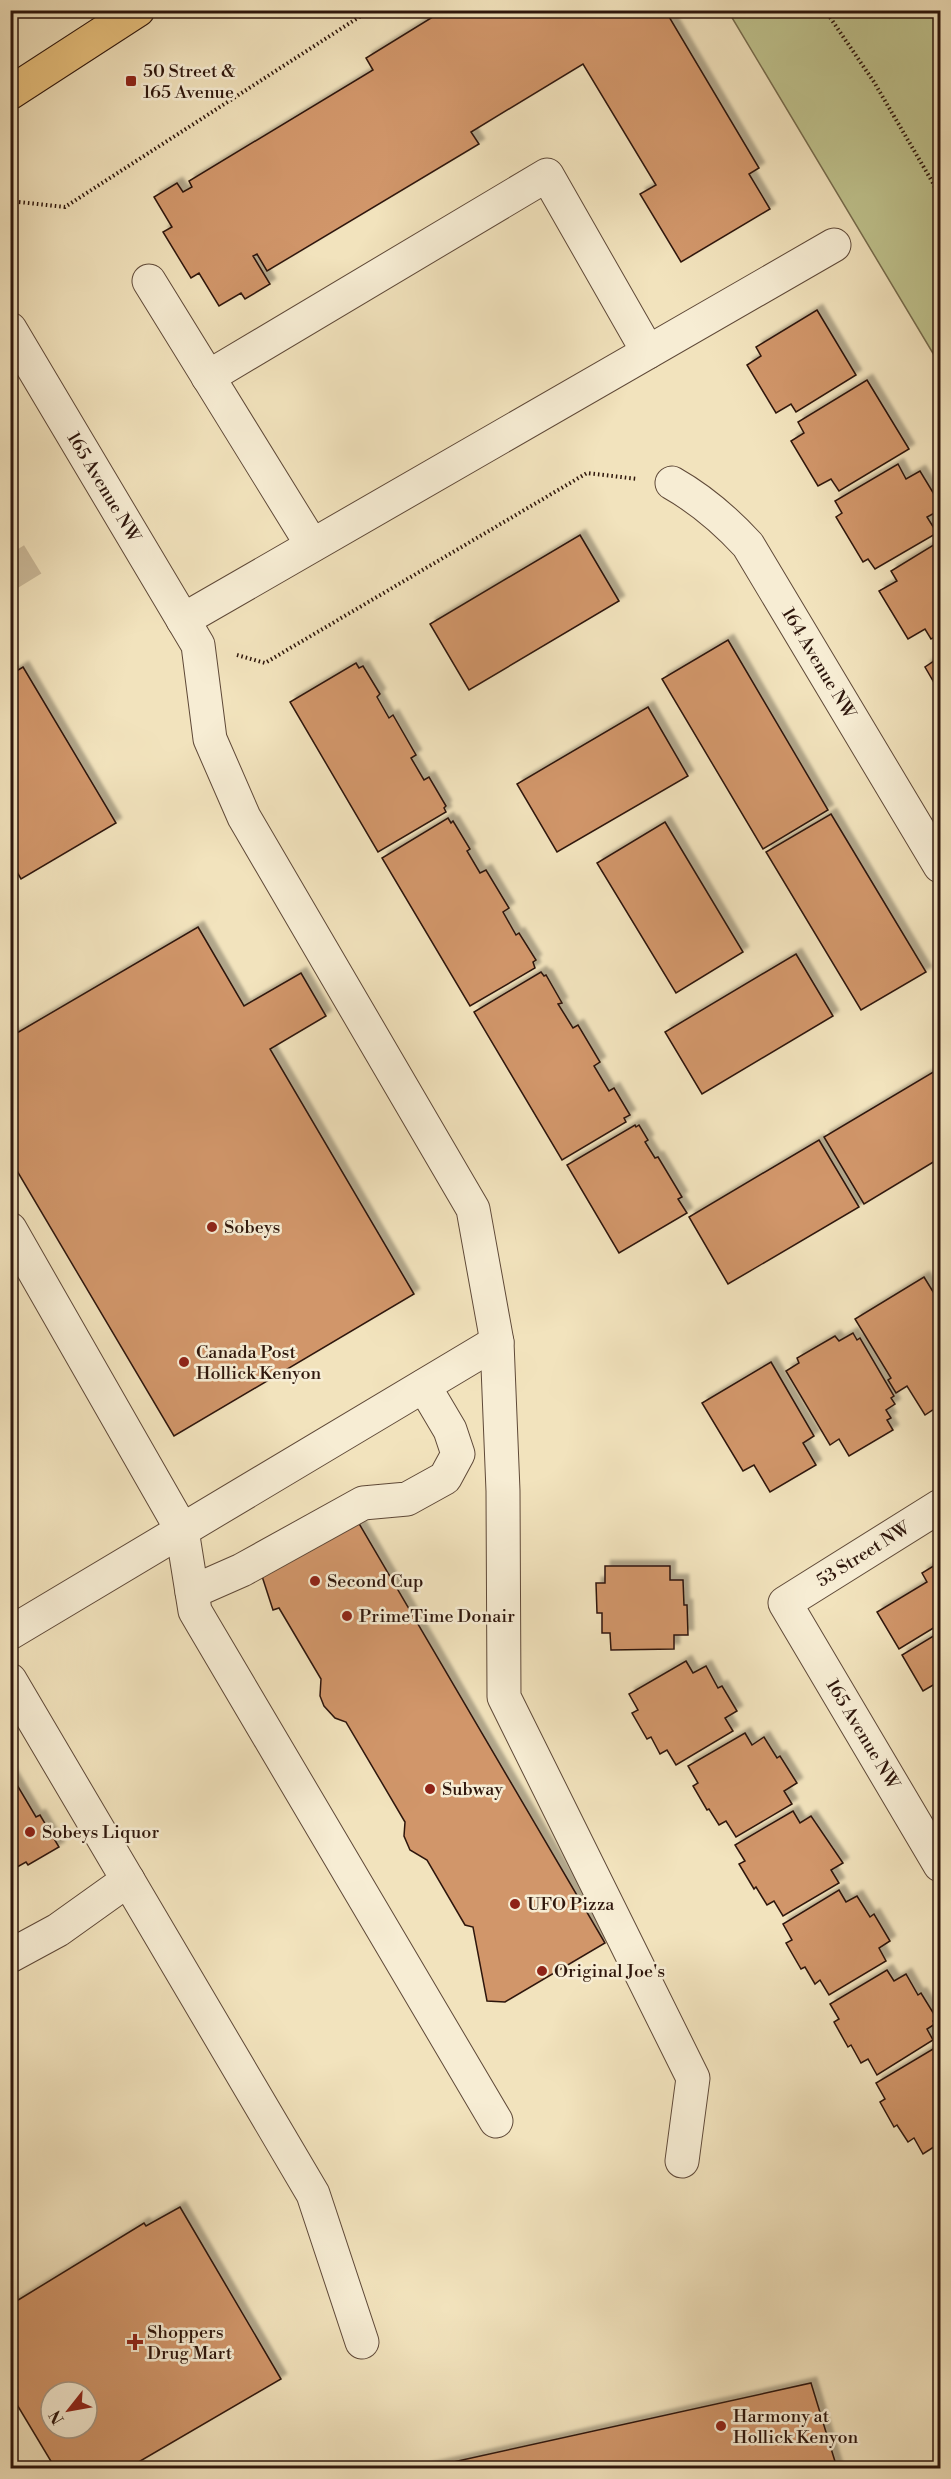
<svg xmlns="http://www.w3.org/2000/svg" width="951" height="2479" viewBox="0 0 951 2479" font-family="'Libre Bodoni',serif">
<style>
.green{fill:#bfc38e;stroke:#766c4d;stroke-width:1.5}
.building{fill:#d1966b;stroke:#2e160c;stroke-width:1.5;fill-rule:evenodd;filter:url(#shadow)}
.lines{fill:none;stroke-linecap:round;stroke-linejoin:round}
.minor-tunnel{stroke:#cbba9a;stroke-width:33;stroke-dasharray:33 16;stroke-linecap:butt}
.minor-casing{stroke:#5f4938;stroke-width:35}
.major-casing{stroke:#2e160c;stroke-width:35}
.path{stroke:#2e160c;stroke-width:4;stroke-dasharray:1.5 3;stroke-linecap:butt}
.minor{stroke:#f7edd4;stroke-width:33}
.major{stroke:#e9c27e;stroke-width:33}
.poi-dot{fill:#8f2418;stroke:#f7edd4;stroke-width:2}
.labels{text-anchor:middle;stroke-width:5;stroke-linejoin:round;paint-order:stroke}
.poi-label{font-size:18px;fill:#2e160c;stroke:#f7edd4;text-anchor:start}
.street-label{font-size:18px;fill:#2e160c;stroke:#f7edd4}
</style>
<defs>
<filter id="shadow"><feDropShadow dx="5.5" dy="-5.5" stdDeviation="1.5" flood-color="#0004"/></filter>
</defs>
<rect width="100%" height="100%" fill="#f2e3bd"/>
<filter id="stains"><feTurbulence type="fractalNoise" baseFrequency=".00333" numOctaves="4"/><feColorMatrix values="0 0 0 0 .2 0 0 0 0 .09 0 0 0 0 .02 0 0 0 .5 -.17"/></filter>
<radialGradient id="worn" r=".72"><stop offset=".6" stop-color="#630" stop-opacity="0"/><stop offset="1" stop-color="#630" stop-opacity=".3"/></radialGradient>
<polygon class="green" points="728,11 940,11 940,365"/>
<g class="building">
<polygon points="444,10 665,10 759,168 749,174 770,209 681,262 640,194 656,185 583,64 471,132 479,144 267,271 257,254 253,256 270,284 245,299 241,293 219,306 199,273 191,278 163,232 172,227 154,197 177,183 183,192 192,187 189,181 373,70 366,58"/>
<polygon points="817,310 856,375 796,412 791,404 776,413 747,365 761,356 756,347"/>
<polygon points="867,380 909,449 839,491 831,479 818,486 791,441 804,433 798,422"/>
<polygon points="898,464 906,479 920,471 940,504 940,510 927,517 937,533 875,569 868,559 863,562 836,517 842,513 835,501"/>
<polygon points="580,535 619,601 469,690 430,624"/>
<polygon points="940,541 940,633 931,639 925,629 908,639 879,591 897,581 891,571"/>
<polygon points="728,640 828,810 763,849 662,679"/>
<polygon points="940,643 940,656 935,646"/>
<polygon points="940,657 940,693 925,667"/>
<polygon points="356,663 359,668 363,666 380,694 377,697 389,718 393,715 416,755 411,758 424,780 429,777 446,806 444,808 446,812 378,852 290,702"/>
<polygon points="23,667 116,823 21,879 10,860 10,675"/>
<polygon points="648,707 688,776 557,852 517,784"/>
<polygon points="831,814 926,972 861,1010 766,852"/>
<polygon points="448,818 451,823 453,821 470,849 467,851 480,873 486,870 509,908 503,912 516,935 519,933 536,960 533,962 535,968 470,1006 382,858"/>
<polygon points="665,822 743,952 676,993 597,863"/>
<polygon points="198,927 244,1006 301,973 326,1016 270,1049 414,1294 174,1436 10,1159 10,1037"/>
<polygon points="796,954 833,1016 702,1094 665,1032"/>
<polygon points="541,972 544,976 546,975 562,1003 558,1004 573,1028 578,1025 600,1062 594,1066 609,1091 614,1088 630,1115 624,1118 626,1122 562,1160 474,1012"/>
<polygon points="940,1068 940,1158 864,1204 824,1137"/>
<polygon points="635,1125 636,1127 639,1125 648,1140 645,1142 655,1158 658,1157 682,1197 678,1199 687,1213 619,1253 567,1165"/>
<polygon points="819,1140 859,1207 728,1284 689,1217"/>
<polygon points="940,1276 940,1289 935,1279"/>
<polygon points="924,1277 940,1303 940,1405 925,1415 907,1386 896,1393 888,1380 891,1378 855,1319"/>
<polygon points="853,1333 857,1340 860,1338 894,1396 891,1398 895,1404 886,1410 891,1418 887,1420 893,1430 849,1456 839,1439 830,1445 786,1371 799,1363 797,1358 835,1336 839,1341"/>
<polygon points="771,1362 814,1436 803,1443 816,1465 770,1492 754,1465 743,1471 702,1403"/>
<polygon points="354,1515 605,1943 505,2002 487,2001 473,1927 465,1925 427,1860 410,1850 404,1836 405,1822 346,1722 335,1718 324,1706 320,1696 321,1679 279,1608 273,1610 260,1570"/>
<polygon points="940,1562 940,1624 899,1649 877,1612 927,1582 922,1573"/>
<polygon points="605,1566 670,1566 670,1580 683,1580 684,1605 687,1605 688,1635 674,1635 674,1649 611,1650 610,1633 602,1633 602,1613 597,1613 596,1583 605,1583"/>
<polygon points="940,1632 940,1681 923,1691 902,1655"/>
<polygon points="686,1661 693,1673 706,1666 718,1688 722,1686 737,1711 725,1718 733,1731 676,1765 667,1750 660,1754 651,1737 647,1739 632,1713 638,1710 629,1694"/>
<polygon points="745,1733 752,1745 764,1737 777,1758 780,1756 797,1783 784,1791 792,1804 736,1837 726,1821 719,1825 709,1809 707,1810 693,1786 698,1783 688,1766"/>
<polygon points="10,1773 36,1817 40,1815 59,1847 28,1865 26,1862 10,1871"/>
<polygon points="793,1811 800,1823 811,1816 843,1863 831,1870 839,1883 783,1916 774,1901 767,1905 756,1887 754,1889 739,1864 745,1861 735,1845"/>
<polygon points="839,1890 846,1902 857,1896 870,1917 874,1914 890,1941 879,1948 886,1961 829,1995 820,1980 815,1984 805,1967 801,1969 786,1943 792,1940 783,1924"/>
<polygon points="887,1970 894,1981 906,1974 918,1995 921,1993 937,2019 933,2021 935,2024 927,2029 933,2040 877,2075 868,2059 861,2063 851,2045 848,2047 834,2022 839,2019 830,2004"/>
<polygon points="933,2049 940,2060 940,2143 923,2154 914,2138 908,2142 897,2125 894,2127 880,2102 885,2099 876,2083"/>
<path d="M180,2207L281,2379L135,2464L138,2468H55L10,2393V2305L144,2223L146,2226ZM51,2392H87V2428H51Z"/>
<polygon points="811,2383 837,2468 426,2468"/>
</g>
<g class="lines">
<polyline class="minor-tunnel" points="10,554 34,593"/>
<g class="minor-casing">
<g id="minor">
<polyline points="149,281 312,545"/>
<polyline points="10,329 198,645 210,739 244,817 473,1209 497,1342 503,1491 504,1697 693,2078 682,2161"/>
<polyline points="208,377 547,175 648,352"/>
<path d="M672,483C702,500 725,520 748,545L940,866"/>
<polyline points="183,620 834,245"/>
<polyline points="10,1229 182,1530 195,1611 202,1623 496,2121"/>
<polyline points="940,1506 785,1603 940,1865"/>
<polyline points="192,1592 242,1570 363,1503 407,1499 445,1478 458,1454 450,1430 424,1386"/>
<polyline points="10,1633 497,1342"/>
<polyline points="10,1680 313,2194 362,2342"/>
<polyline points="10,1956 58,1930 128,1880"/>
</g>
</g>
<g class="major-casing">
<polyline id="major" points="10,93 138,10"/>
</g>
<g class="path">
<polyline points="825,10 874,82 933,183 940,200"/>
<polyline points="10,201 65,207 370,10"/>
<polyline points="237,655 265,663 587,473 638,479"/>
</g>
<use href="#minor" class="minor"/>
<use href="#major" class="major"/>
</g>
<g class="poi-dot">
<rect x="125" y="75" width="12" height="12" rx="3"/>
<circle cx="212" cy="1227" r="6"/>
<circle cx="184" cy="1362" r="6"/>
<circle cx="315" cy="1581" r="6"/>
<circle cx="347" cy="1616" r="6"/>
<circle cx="430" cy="1789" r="6"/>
<circle cx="30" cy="1832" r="6"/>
<circle cx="515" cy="1904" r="6"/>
<circle cx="542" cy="1971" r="6"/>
<path d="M132 2333h6v6h6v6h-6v6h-6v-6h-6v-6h6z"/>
<circle cx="721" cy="2426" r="6"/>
</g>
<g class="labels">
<g class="poi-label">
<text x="143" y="77">50 Street &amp;<tspan x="143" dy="21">165 Avenue</tspan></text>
<text x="224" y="1233">Sobeys</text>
<text x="196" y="1358">Canada Post<tspan x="196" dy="21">Hollick Kenyon</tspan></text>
<text x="327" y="1587">Second Cup</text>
<text x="359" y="1622">PrimeTime Donair</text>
<text x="442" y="1795">Subway</text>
<text x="42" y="1838">Sobeys Liquor</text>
<text x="527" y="1910">UFO Pizza</text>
<text x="554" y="1977">Original Joe's</text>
<text x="147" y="2338">Shoppers<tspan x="147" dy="21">Drug Mart</tspan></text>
<text x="733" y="2422">Harmony at<tspan x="733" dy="21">Hollick Kenyon</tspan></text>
</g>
<g class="street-label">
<text transform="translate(104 487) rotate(59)" y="6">165 Avenue NW</text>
<text transform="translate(819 663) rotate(59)" y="6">164 Avenue NW</text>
<text transform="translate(863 1554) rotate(-32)" y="6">53 Street NW</text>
<text transform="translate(863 1734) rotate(59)" y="6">165 Avenue NW</text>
</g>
</g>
<rect width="951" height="2479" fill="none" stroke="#f2e3bd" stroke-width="36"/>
<rect x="12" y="12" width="927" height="2455" fill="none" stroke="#2e160c" stroke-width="3"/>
<rect x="18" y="18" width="915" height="2443" fill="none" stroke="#2e160c" stroke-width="1.5"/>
<g transform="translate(69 2410) rotate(239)"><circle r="28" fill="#f7edd4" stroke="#a79784" stroke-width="1.5"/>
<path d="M0-4.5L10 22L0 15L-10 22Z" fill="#8f2418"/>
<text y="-9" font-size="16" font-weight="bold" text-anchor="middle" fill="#2e160c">N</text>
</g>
<rect width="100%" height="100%" filter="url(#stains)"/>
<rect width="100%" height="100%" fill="url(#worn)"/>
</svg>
